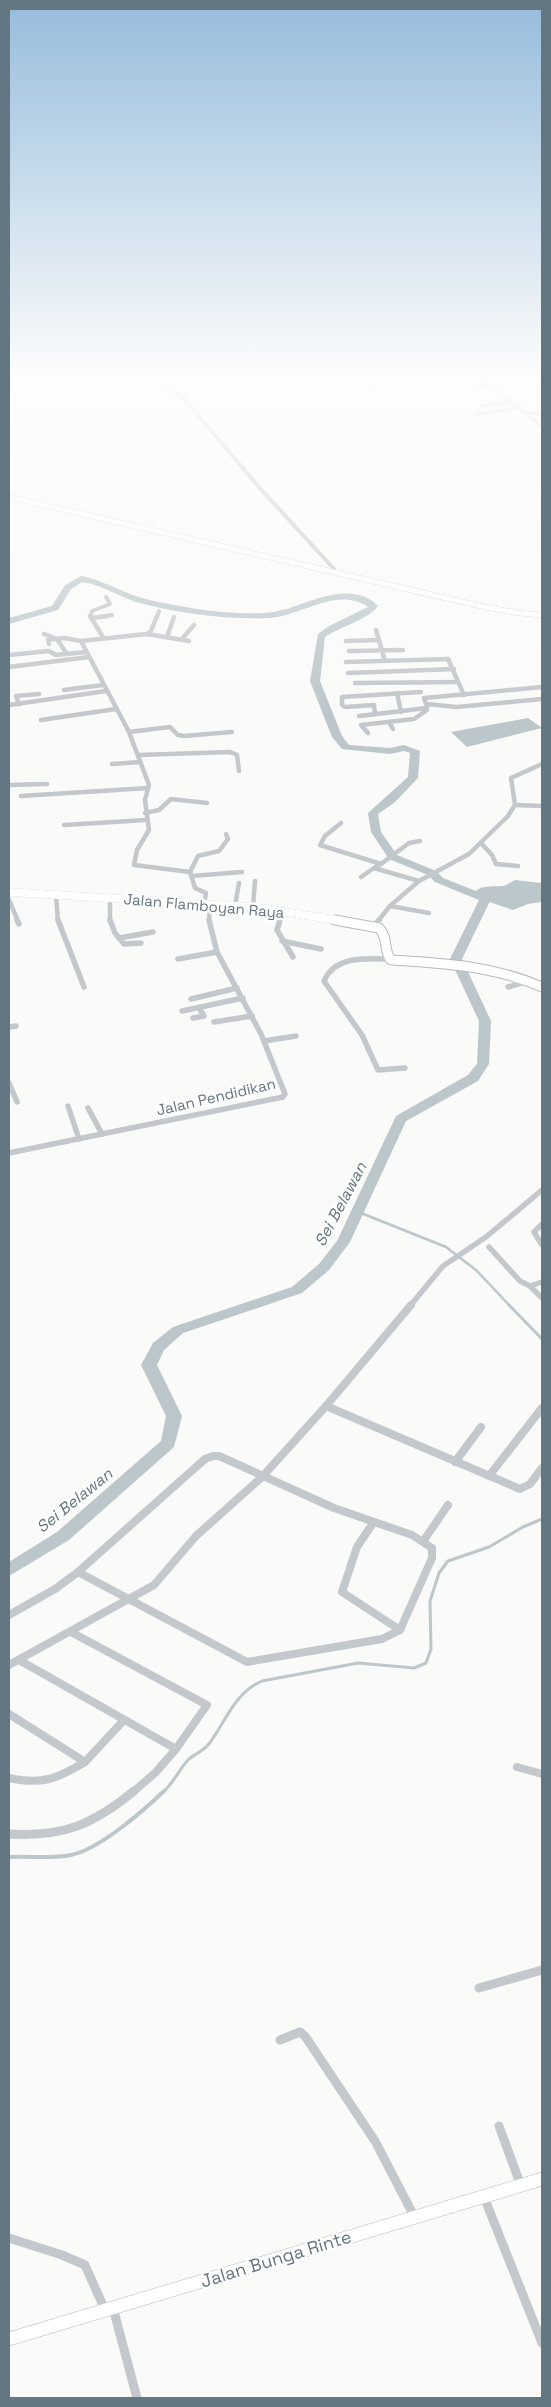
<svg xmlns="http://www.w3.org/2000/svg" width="551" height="2407" viewBox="0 0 551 2407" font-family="'Space Grotesk',sans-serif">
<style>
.water{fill:#bbc7cb}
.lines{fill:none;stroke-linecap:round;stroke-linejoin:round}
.stream-far2{stroke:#bbc7cb;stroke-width:2.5}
.stream-far1{stroke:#bbc7cb;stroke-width:3}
.stream{stroke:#bbc7cb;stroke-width:4}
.river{fill:#bbc7cb;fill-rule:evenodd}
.secondary-far1-casing{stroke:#b3babf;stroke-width:5.5}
.secondary-casing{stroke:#b3babf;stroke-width:14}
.primary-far1-casing{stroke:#b5babe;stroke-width:8}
.primary-casing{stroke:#b5babe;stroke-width:11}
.street-far4{stroke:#c3c8cc;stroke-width:4}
.street-far3{stroke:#c3c8cc;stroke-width:4.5}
.street-far2{stroke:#c3c8cc;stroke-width:5.5}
.street-far1{stroke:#c3c8cc;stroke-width:8}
.street{stroke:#c3c8cc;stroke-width:9}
.secondary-far1{stroke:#fff;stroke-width:5}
.secondary{stroke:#fff;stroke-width:13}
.primary-far1{stroke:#fff;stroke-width:8}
.primary{stroke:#fff;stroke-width:9}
.labels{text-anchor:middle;stroke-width:5;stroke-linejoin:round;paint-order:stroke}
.street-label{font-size:15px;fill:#657683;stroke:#fff}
.water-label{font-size:16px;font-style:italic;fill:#60757c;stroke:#fff}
.near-street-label{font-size:18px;fill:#657683;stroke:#fff}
</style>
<rect width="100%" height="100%" fill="#fafaf8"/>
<g class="water">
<polygon points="528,718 542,728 467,747 451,732"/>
<path d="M515,880L542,883V902L528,904L513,910L472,896C479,884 491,887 503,886C507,885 511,882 515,880Z"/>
</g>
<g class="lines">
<polyline class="stream-far2" points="356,1211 446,1247 476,1270 510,1306"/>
<g class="stream-far1">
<polyline points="509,1305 542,1339"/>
<path d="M163,1792C174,1783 179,1769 189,1759C195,1754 203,1751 208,1745C226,1722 233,1694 262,1681L358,1663L414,1668L426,1663L431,1649L430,1601L439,1573L448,1561L489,1547L523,1527L542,1519"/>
</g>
<path class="stream" d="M9,1857C29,1856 52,1859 71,1855C100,1849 143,1811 164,1791"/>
<path class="river" d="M81,576C103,580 121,592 142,598C176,607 238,617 273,612C287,610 300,604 313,600C334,593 361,588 378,606C366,621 341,626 325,637L320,681L342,736L349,745L390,748L404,745L420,751L418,778L395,802L378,814L381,832L397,855L436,871L443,878L486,895L502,891L508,894L490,901L462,959L491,1021L489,1064L478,1081L406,1121L350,1242L329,1270L302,1293L183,1333L164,1350L157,1365L182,1416L174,1447L69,1540L9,1576V1562L57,1532L161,1441L166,1416L141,1365L153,1343L173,1327L292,1287L319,1264L337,1241L396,1116L468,1075L477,1064L479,1021L450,959L479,900L435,882L428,875L389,859L371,832L368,813L408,777L410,753L404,751L390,754L342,749L332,737L310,681L318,634L329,626L368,607C337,586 302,616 269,618C228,620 176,613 136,602C118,596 102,585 82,582L71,589L58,610L9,624V618L52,606L65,585Z"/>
<g class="secondary-far1-casing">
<polyline id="secondary-far1" points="9,497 476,605 517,613 542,615"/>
</g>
<g class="secondary-casing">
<polyline id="secondary" points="9,2339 542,2179"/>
</g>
<g class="primary-far1-casing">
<polyline id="primary-far1" points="9,892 253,907 343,921"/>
</g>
<g class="primary-casing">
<path id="primary" d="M335,920L379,928C389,938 383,951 391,960C443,963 494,966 542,987"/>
</g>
<g class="street-far4">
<polyline points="162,375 161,383 183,397 257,485 334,569 334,572"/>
<polyline points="361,375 376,389"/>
<polyline points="463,375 473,385 488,384"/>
<polyline points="478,375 542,427"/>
<polyline points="482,406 509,402"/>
<polyline points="521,412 542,414"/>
<polyline points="475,415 516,408"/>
<polyline points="90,617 92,611 110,604 106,597"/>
<polyline points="100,617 112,615"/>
<polyline points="157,617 159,611"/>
</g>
<g class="street-far3">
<polyline points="90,616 103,637"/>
<polyline points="91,618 108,616"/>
<polyline points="376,630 385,661"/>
<polyline points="44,634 57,639 67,654"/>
<polyline points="147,634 189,641"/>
<polyline points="167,637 174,617"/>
<polyline points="182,639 194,625"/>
<polyline points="81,641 129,732 149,785 145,800 149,830 137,850 134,865 190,872 195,888 206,893 204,905"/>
<polyline points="346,641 379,640"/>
<polyline points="49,644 48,640 64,638 81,641 147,634 151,631 157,616"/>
<polyline points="349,651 403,650"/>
<polyline points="9,655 49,651 56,655 86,652"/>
<polyline points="346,662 448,659 464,695"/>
<polyline points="9,667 89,657"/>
<polyline points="348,673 454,669"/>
<polyline points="355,683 458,682"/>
<polyline points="542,687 424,698 426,704 457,707 542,699"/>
<polyline points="64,690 103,685"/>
<polyline points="397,693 401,712"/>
<polyline points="19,704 16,696 39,694"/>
<polyline points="9,705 106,691"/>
<polyline points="375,714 374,705 345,707 342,705 342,697 421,692"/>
<polyline points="359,716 427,708"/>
<polyline points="41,720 116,709"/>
<polyline points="389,722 393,729"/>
<polyline points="129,732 170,727 178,735 184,736 232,732"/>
<polyline points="368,733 361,725 414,719 427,710"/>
<polyline points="139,755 230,752 237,755 239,771"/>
<polyline points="112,764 140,762"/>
<polyline points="9,785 47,784"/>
<polyline points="21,796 148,788"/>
<polyline points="515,805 542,806"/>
<polyline points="145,813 159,810 171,799 207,803"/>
<polyline points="341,823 325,836 320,845 381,864 374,868 419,881"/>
<polyline points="64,825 146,820"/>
<polyline points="481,843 492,855 496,864 518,866"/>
<polyline points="381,864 409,843 420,841"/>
<polyline points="190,872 198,856 219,851 228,839 226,834"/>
<polyline points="192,876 242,872"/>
<polyline points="361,877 374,868"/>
<polyline points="56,896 58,921"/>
<polyline points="110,898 110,921"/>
<polyline points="9,900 18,921"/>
<polyline points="235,906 239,883"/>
<polyline points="390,906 429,913"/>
<polyline points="253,907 255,881"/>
<polyline points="209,921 210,905"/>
<polyline points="279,921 286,912"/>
<polyline points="378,921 390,906 419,881 469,854 508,816 515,805 511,778 542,764"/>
</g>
<g class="street-far2">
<polyline points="17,920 19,924"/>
<polyline points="58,920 84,987"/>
<polyline points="110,920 115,933 124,944 141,943"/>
<polyline points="280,920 277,930 293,957"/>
<polyline points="374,926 379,920"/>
<polyline points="119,938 153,932"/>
<polyline points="282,941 321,949"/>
<polyline points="178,959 217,952"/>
<path d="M390,959C366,959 335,955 324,981L362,1035L378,1070L405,1068"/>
<polyline points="508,987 528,981"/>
<polyline points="191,999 237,988"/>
<polyline points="182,1011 243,998"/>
<polyline points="193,1018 204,1016 199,1008"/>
<polyline points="214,1022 252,1016"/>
<polyline points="9,1027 16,1026"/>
<polyline points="264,1041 296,1036"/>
<polyline points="9,1083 17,1102"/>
<polyline points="68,1106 79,1139"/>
<polyline points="88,1108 102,1134"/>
<polyline points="9,1153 283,1097 285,1094 261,1034 217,952 209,920"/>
<polyline points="542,1224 534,1232 542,1245"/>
<polyline points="489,1247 520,1281 530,1286 542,1298"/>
<polyline points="530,1286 542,1282"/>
<polyline points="410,1306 443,1266 486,1237 542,1190"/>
</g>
<g class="street-far1">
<polyline points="326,1406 520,1489 530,1484 542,1468"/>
<polygon points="213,1456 219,1456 334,1508 412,1535 432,1548 432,1558 400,1630 382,1639 247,1662 78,1572 205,1459"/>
<polyline points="455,1462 481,1427"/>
<polyline points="489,1476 542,1408"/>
<polyline points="373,1523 357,1547 342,1592 400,1630"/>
<polyline points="424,1540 448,1505"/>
<polyline points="9,1615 55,1589 78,1572"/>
<polyline points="71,1632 207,1705 176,1749"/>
<polyline points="19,1660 176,1749 155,1773 133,1792"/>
<polyline points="9,1665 154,1585 196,1536 262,1477 326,1406 411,1305"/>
<polyline points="9,1714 85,1762 124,1720"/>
<polyline points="517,1767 542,1774"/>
<path d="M9,1778C42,1785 57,1779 85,1762"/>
</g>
<g class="street">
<path d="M9,1834C64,1837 92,1825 134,1791"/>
<polyline points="479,1988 542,1970"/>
<polyline points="280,2040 300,2032 305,2036 375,2141 415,2218"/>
<polyline points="499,2126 521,2186"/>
<polyline points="484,2197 542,2343"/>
<polyline points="9,2238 62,2255 85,2265 105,2310"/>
<polyline points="113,2308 137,2398"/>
</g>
<use href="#secondary-far1" class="secondary-far1"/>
<use href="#secondary" class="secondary"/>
<use href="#primary-far1" class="primary-far1"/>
<use href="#primary" class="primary"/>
</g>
<linearGradient id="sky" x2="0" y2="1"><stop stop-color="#96bcdc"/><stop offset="0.53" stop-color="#fdfdfc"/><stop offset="1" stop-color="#fdfdfc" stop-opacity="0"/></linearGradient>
<rect width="551" height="712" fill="url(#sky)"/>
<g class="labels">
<g class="street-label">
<text transform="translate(204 906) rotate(5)" y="5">Jalan Flamboyan Raya</text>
<text transform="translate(216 1097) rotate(-13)" y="5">Jalan Pendidikan</text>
</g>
<g class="water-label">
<text transform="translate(340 1204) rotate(-62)" y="6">Sei Belawan</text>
<text transform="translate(74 1500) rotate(-39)" y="6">Sei Belawan</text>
</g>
<g class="near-street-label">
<text transform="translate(276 2259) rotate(-17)" y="6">Jalan Bunga Rinte</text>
</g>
</g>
<rect width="551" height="2407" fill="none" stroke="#657683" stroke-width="20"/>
</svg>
